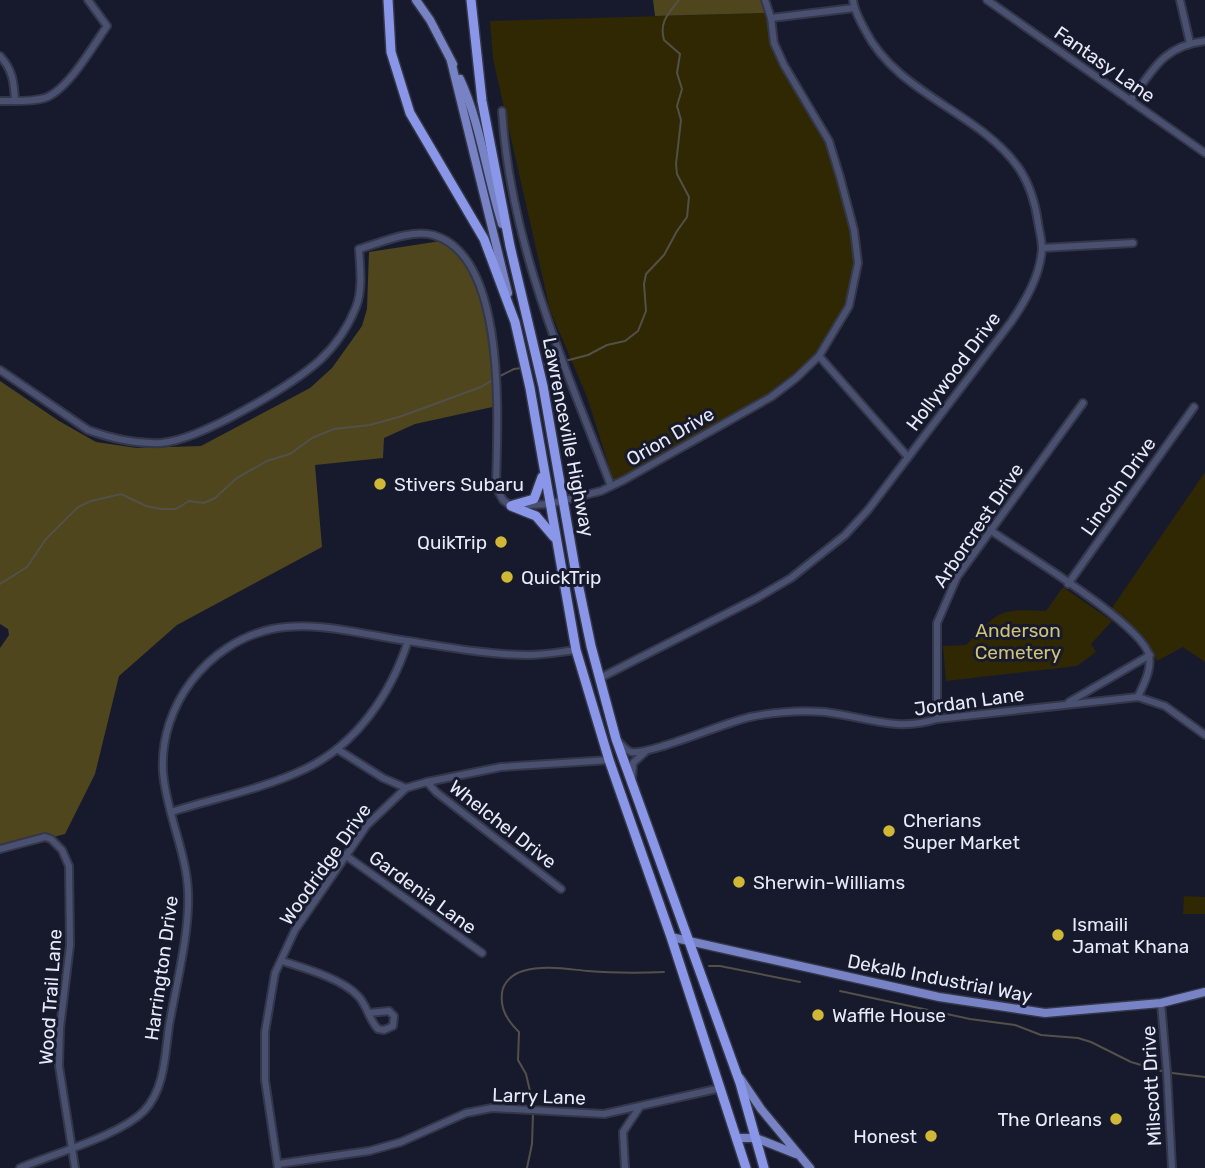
<svg xmlns="http://www.w3.org/2000/svg" width="1205" height="1168" viewBox="0 0 1205 1168" font-family="Rubik,sans-serif">
<style>
.green{fill:#2f2803}
.forest{fill:#4f461d}
.lines{fill:none;stroke-linecap:round;stroke-linejoin:round}
.stream{stroke:#53504a;stroke-width:2}
.minor-casing{stroke:#343749;stroke-width:10}
.major-casing{stroke:#343749;stroke-width:11}
.highway-casing{stroke:#343749;stroke-width:12}
.minor{stroke:#4a5070;stroke-width:6}
.major{stroke:#7883c6;stroke-width:8}
.highway{stroke:#8a97e9;stroke-width:9}
.poi-dot{fill:#d1b736;stroke:#171a2d;stroke-width:2.5}
.labels{text-anchor:middle;stroke-width:6;stroke-linejoin:round;paint-order:stroke}
.street-label{font-size:19px;fill:#e7eaf8;stroke:#171a2d}
.poi-label{font-size:19px;fill:#e7eaf8;stroke:#171a2d;text-anchor:start}
.park-label{font-size:19px;fill:#cfc07b;stroke:#171a2d}
</style>
<rect width="100%" height="100%" fill="#171a2d"/>
<g class="green">
<polygon points="767,13 773,48 826,131 856,227 857,268 851,305 816,356 762,404 614,482 587,397 550,310 493,59 490,21"/>
<polygon points="1205,472 1205,662 1183,647 1157,661 1146,639 1112,608"/>
<path d="M1063,587L1112,621L1091,644L1096,652L1077,666L946,681L943,646L966,645C998,612 998,608 1046,611Z"/>
<polygon points="1184,896 1205,897 1205,914 1183,914"/>
</g>
<g class="forest">
<polygon points="653,0 765,0 767,13 655,16"/>
<polygon points="441,241 460,253 478,289 487,326 495,374 497,406 415,424 384,438 383,458 315,465 322,547 177,625 119,676 95,774 65,834 0,851 0,648 9,635 8,629 0,624 0,381 59,421 96,442 137,448 201,446 310,388 332,368 362,326 367,309 369,252"/>
</g>
<g class="lines">
<g class="stream">
<path d="M565,361L588,355L607,345L625,341L638,331L646,311L644,284L646,274L664,255L677,231L687,217L689,197L677,174L676,164L681,120L677,106L682,89L677,73L680,54L664,40C659,22 668,14 679,0"/>
<polyline points="541,365 560,362"/>
<polyline points="498,377 514,369 522,368"/>
<polyline points="0,584 27,567 46,539 78,507 91,501 121,494 146,506 161,509 176,509 189,501 204,503 215,498 237,478 267,461 290,454 312,438 334,429 370,425 402,416 481,387 493,380"/>
<polyline points="709,966 720,966 800,982"/>
<polyline points="840,991 970,1019 1015,1025 1041,1035 1078,1038 1091,1042 1131,1062 1165,1072"/>
<polyline points="1172,1073 1205,1077"/>
<path d="M533,1104L526,1074L518,1060L519,1032C508,1021 500,1010 502,993C503,983 512,974 523,971C544,965 566,969 588,971C613,973 638,973 664,972"/>
<polyline points="527,1168 532,1144 533,1114"/>
</g>
<g class="minor-casing">
<g id="minor">
<polyline points="987,0 1205,153"/>
<polyline points="1180,0 1190,43"/>
<polyline points="771,18 854,8"/>
<path d="M0,56C13,70 14,83 15,101"/>
<path d="M0,101C14,101 31,102 45,98C68,90 93,46 107,26L88,0"/>
<path d="M1130,101C1153,70 1163,46 1205,41"/>
<path d="M502,111C510,243 564,364 611,486"/>
<polyline points="1042,248 1133,243"/>
<polyline points="819,356 908,457"/>
<path d="M0,370L88,430C110,438 138,444 161,443C200,440 291,386 320,360C336,345 348,327 356,307C363,289 360,268 359,249C380,243 411,229 433,235C509,256 497,426 496,487L503,500L511,506L549,504L601,491L624,480L771,397L796,378L819,356L849,306L858,263L854,230L840,177L829,141L784,65L774,43L771,18L765,0"/>
<path d="M990,530C1020,551 1145,626 1149,656C1152,670 1143,685 1138,697"/>
<polyline points="1068,584 1194,407"/>
<path d="M600,678L757,598L791,578L845,535L868,510L1011,322C1026,300 1040,276 1042,249C1042,240 1039,230 1038,222C1035,202 1030,184 1018,167C979,112 897,94 865,30C860,20 854,11 853,0"/>
<polyline points="1069,702 1150,655"/>
<polyline points="937,719 937,623 957,577 1083,403"/>
<path d="M618,741C622,745 625,750 631,752C647,756 726,722 750,717C774,712 801,710 825,712C866,717 896,732 937,719L1138,697L1165,706L1205,735"/>
<polyline points="337,749 383,778 406,788"/>
<polyline points="632,778 633,763 645,752"/>
<polyline points="427,782 436,792 561,889"/>
<path d="M171,812C215,798 263,789 305,769C356,745 391,694 408,641"/>
<polyline points="0,849 45,837 51,839 62,850 69,866 70,945 60,1028 59,1066 75,1168"/>
<polyline points="345,855 482,953"/>
<path d="M282,961C304,968 343,979 358,996C367,1005 369,1020 378,1029L384,1030L393,1026L394,1016L389,1011L369,1013"/>
<polyline points="1161,1003 1167,1073 1172,1168"/>
<polyline points="278,1164 369,1151 401,1142 466,1113 492,1108 604,1114 721,1088"/>
<path d="M20,1168C55,1153 119,1136 144,1111C165,1089 165,1054 169,1026C176,985 190,932 188,891C186,850 166,812 163,772C159,706 207,643 272,629C316,620 364,635 408,641C447,647 489,655 528,655C544,655 560,652 576,650"/>
<polyline points="278,1168 265,1080 265,1032 275,973 295,930 367,825 406,788 427,782 501,767 609,760"/>
<polyline points="625,1168 623,1132 639,1108"/>
</g>
</g>
<g class="major-casing">
<g id="major">
<polyline points="416,0 430,20 453,64"/>
<polyline points="451,61 508,293"/>
<path d="M460,79C480,122 487,177 502,224"/>
<polyline points="671,937 939,997 1045,1013 1161,1003 1205,992"/>
<polyline points="740,1078 761,1109 810,1168"/>
<polyline points="736,1138 756,1138 796,1154"/>
</g>
</g>
<g class="highway-casing">
<g id="highway">
<polyline points="388,0 391,52 410,113 484,239 515,322 530,388 576,650 609,760 671,937 746,1168"/>
<polyline points="471,0 482,101 510,246 543,386 576,574 591,646 616,739 740,1083 764,1168"/>
<polyline points="513,505 534,499 542,477"/>
<polyline points="511,506 536,516 554,537"/>
</g>
</g>
<use href="#minor" class="minor"/>
<use href="#major" class="major"/>
<use href="#highway" class="highway"/>
</g>
<g class="poi-dot">
<circle cx="380" cy="484" r="7"/>
<circle cx="501" cy="542" r="7"/>
<circle cx="507" cy="577" r="7"/>
<circle cx="889" cy="831" r="7"/>
<circle cx="739" cy="882" r="7"/>
<circle cx="1058" cy="935" r="7"/>
<circle cx="818" cy="1015" r="7"/>
<circle cx="1116" cy="1119" r="7"/>
<circle cx="931" cy="1136" r="7"/>
</g>
<g class="labels">
<g class="street-label">
<text transform="translate(1105 64) rotate(35)" y="7">Fantasy Lane</text>
<text transform="translate(953 371) rotate(-53)" y="7">Hollywood Drive</text>
<text transform="translate(670 436) rotate(-30)" y="7">Orion Drive</text>
<text transform="translate(569 437) rotate(79)" y="7">Lawrenceville Highway</text>
<text transform="translate(1118 486) rotate(-55)" y="7">Lincoln Drive</text>
<text transform="translate(978 525) rotate(-56)" y="7">Arborcrest Drive</text>
<text transform="translate(969 701) rotate(-8)" y="7">Jordan Lane</text>
<text transform="translate(503 824) rotate(38)" y="7">Whelchel Drive</text>
<text transform="translate(325 864) rotate(-55)" y="7">Woodridge Drive</text>
<text transform="translate(423 892) rotate(36)" y="7">Gardenia Lane</text>
<text transform="translate(161 968) rotate(-82)" y="7">Harrington Drive</text>
<text transform="translate(940 978) rotate(11)" y="7">Dekalb Industrial Way</text>
<text transform="translate(50 997) rotate(-86)" y="7">Wood Trail Lane</text>
<text transform="translate(1151 1086) rotate(-93)" y="7">Milscott Drive</text>
<text transform="translate(539 1096) rotate(2)" y="7">Larry Lane</text>
</g>
<g class="poi-label">
<text x="394" y="491">Stivers Subaru</text>
<text x="487" y="549" text-anchor="end">QuikTrip</text>
<text x="521" y="584">QuickTrip</text>
<text x="903" y="827">Cherians<tspan x="903" dy="22">Super Market</tspan></text>
<text x="753" y="889">Sherwin-Williams</text>
<text x="1072" y="931">Ismaili<tspan x="1072" dy="22">Jamat Khana</tspan></text>
<text x="832" y="1022">Waffle House</text>
<text x="1102" y="1126" text-anchor="end">The Orleans</text>
<text x="917" y="1143" text-anchor="end">Honest</text>
</g>
<g class="park-label">
<text x="1018" y="637">Anderson<tspan x="1018" dy="22">Cemetery</tspan></text>
</g>
</g>
</svg>
